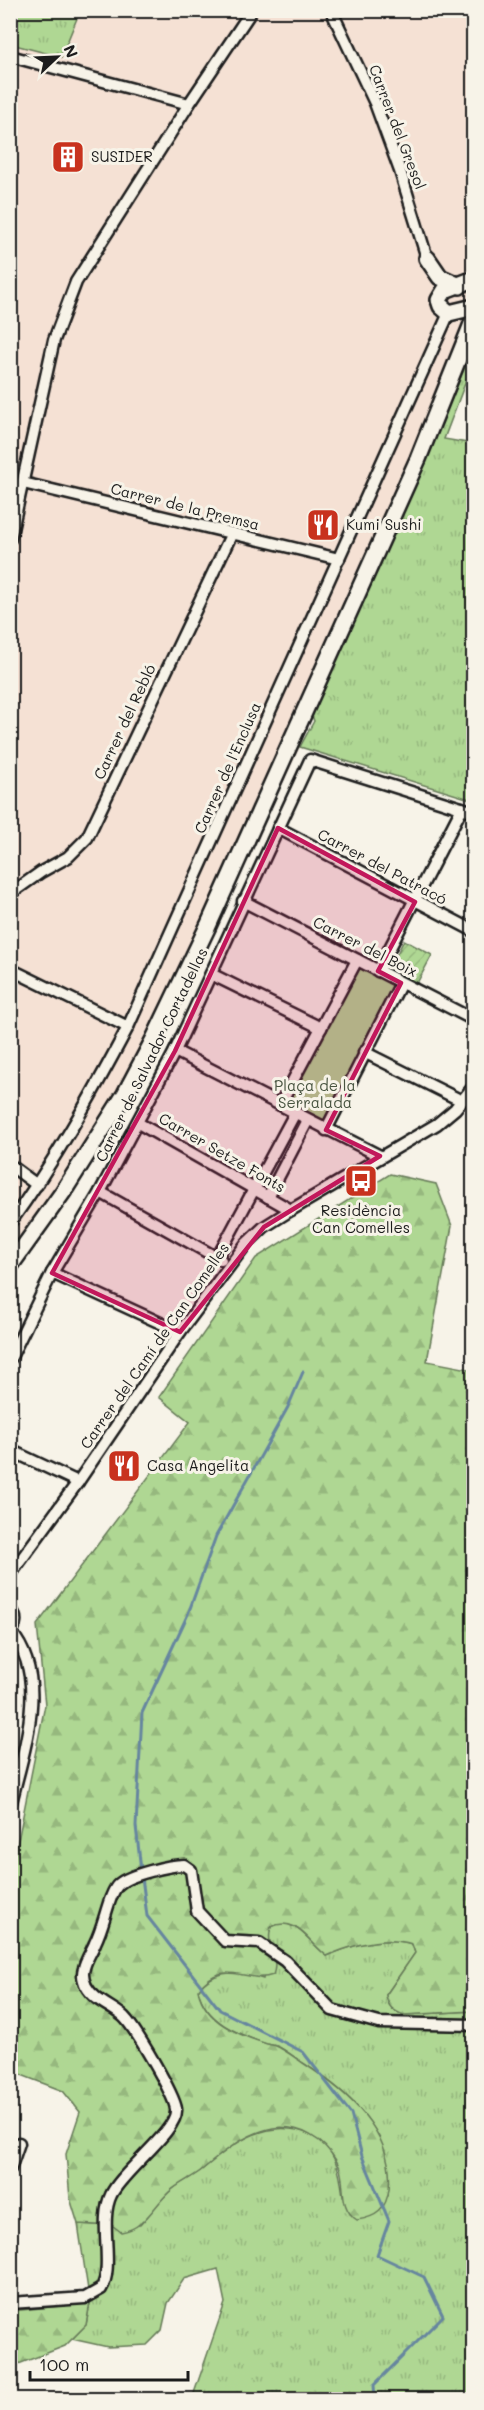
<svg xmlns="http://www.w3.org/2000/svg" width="484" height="2410" viewBox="0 0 484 2410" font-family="Mali,sans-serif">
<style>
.built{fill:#f5e1d4}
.grass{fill:url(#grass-tufts);stroke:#667a58;stroke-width:1.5}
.forest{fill:url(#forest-firs);stroke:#667a58;stroke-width:1.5}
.park{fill:#afd793;stroke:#667a58;stroke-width:1.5}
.garden{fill:url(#garden-furrows);stroke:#667a58;stroke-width:1.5}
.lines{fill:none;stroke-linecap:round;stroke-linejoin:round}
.stream{stroke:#66869f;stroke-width:3}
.street-casing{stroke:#1c1c1c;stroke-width:15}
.secondary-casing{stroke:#1c1c1c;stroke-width:20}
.street{stroke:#f7f3e8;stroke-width:10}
.secondary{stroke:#f7f3e8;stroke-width:15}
.marked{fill:#c2185b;fill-opacity:0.2;stroke:#c2185b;stroke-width:4.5;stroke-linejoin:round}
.labels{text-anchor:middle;stroke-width:6;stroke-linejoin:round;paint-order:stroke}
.street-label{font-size:15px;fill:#1c1c1c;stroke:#f7f3e8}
.poi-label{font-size:15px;fill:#1c1c1c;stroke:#f7f3e8;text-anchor:start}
.park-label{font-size:15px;fill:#485440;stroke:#f7f3e8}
</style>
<defs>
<pattern id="grass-tufts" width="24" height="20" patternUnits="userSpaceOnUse" patternTransform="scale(1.5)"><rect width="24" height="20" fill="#afd793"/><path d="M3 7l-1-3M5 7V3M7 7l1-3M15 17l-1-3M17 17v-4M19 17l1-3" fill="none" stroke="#96b87e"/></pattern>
<pattern id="forest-firs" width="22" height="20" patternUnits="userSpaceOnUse" patternTransform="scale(1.5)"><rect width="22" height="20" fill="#afd793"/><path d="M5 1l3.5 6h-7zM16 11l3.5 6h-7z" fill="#96b87e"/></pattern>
<pattern id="garden-furrows" width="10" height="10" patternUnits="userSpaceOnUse" patternTransform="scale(1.5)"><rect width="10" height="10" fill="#afd793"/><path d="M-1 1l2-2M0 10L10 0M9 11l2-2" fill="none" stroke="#96b87e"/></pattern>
</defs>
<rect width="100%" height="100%" fill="#f7f3e8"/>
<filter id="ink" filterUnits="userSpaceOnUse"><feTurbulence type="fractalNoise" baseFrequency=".0167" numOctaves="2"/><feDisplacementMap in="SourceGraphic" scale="12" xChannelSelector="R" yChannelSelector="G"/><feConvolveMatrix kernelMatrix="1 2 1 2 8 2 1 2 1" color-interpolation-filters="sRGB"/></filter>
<g filter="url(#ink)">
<polygon class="built" points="80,11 473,11 473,348 414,488 311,713 300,747 159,1049 11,1265 11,44 61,57"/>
<g class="grass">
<polygon points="10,11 11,10 80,11 61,57 11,44"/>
<polygon points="473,348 473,362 444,439 473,444 473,800 300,747 314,721 311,713 373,574 414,488"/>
<path d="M280,1923C301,1924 311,1944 327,1956C352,1945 385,1936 412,1944L415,1953L386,1995C388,2007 393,2011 404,2015L473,2011V2399H192L225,2303L218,2269L184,2279L168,2303L162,2330L147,2345L108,2347L72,2339L86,2325L90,2303L78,2224L113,2226L140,2225C151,2213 161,2198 174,2188C183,2180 195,2176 204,2168C234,2142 271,2116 311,2135C336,2147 340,2172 343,2196H388C395,2134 353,2096 306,2065C297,2059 288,2052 279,2047C275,2045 270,2045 266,2044C238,2034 205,2022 198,1990C215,1968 239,1971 263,1979L270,1946L268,1936L271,1927Z"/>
</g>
<g class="forest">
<path d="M390,1174L436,1184L452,1226L427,1361L474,1370L473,2011L404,2015C393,2011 388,2007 386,1995L415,1953L412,1944C385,1936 352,1945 327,1956C308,1942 297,1915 271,1927C265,1946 280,1957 273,1975C246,1985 224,1956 198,1990C205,2022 238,2035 267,2044C271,2045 276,2045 280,2048C288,2052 295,2058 303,2063C346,2091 395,2131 389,2189C386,2210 377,2217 357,2220C336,2206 348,2181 337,2162C324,2139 299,2124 273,2128C245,2133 223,2153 203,2169C192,2178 179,2183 169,2192C153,2207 144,2229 121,2232L113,2226L78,2224L70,2198L66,2154L80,2112L63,2091L11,2071V1876L45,1705L37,1625L190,1422L159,1397L256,1258Z"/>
<polygon points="90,2303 86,2325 65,2346 11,2367 11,2311"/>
</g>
<polygon class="park" points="357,960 401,983 326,1130 280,1105"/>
<polygon class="garden" points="404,940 432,955 416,985 389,970"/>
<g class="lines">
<g class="stream">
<polyline points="141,1870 136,1826 142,1713 188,1614 216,1536 288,1407 303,1372"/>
<polyline points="142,1877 147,1916 220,2010 303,2052 351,2114 362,2156 389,2221 377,2255 424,2277 443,2316 374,2385 375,2400"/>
</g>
<g class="street-casing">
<g id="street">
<polyline points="331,10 375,103 400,171 427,258"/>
<polyline points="10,56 189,104"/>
<polyline points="23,483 339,559"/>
<polyline points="10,539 54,340 76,282 189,104 252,10"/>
<polyline points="278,828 474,931"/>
<polyline points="10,894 41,872 68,857 87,838 232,533"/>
<polyline points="243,901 474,1020"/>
<polyline points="10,969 128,1027"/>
<polyline points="378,971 462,808"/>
<polyline points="211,974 321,1028"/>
<polyline points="175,1051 380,1156"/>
<polyline points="364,1052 462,1101"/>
<polyline points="280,1105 357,960"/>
<polyline points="138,1123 291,1210"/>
<polyline points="326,1130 401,983"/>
<polyline points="10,1165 37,1185"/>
<polyline points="100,1192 221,1260"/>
<polyline points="268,1197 308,1120"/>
<path d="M10,1223C55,1161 92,1095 128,1027L449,313"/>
<polyline points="217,1258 295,1113"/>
<polyline points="52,1273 180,1332"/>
<polyline points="10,1359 52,1273 100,1192 175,1051 310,760 474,812"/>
<polyline points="10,1450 78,1482"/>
<polyline points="10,1575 78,1482 180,1332 246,1244 264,1227 291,1210 437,1124 455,1109 474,1086"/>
<path d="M10,1608C17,1616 17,1625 10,1633"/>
<path d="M10,1807C22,1754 51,1680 11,1632"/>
<polyline points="10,2169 19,2143"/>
<path d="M10,2303L85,2298L101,2289C115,2268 98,2221 111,2195C122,2171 179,2130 176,2109C174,2094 135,2028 124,2017C112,2006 94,2001 86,1986C83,1980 82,1974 84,1968C86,1959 92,1951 95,1943C102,1929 105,1914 110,1900C112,1895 114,1888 119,1884C129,1875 170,1865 184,1865L191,1870L197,1911L225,1941L259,1943L285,1961L332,2010L379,2023L474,2025"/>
</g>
</g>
<g class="secondary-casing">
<g id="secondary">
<polyline points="427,258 440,277 460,286"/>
<polyline points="474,279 445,290 439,300 441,306 449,313 474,307"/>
<polyline points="10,1266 63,1192 125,1094 154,1039 208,926 418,459 474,319"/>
</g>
</g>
<use href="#street" class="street"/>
<use href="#secondary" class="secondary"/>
</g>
</g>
<path class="marked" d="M278,828L415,902L378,971L401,983L326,1130L380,1156L264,1227L180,1332L52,1273L175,1051Z"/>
<defs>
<g id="building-square" transform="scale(1.725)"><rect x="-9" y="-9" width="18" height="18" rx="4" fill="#c8321e" stroke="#f7f3e8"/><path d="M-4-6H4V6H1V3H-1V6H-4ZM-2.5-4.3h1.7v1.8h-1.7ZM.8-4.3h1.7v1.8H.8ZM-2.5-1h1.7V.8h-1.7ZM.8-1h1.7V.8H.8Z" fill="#fff"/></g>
<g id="restaurant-square" transform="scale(1.725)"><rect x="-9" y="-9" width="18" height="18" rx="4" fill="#c8321e" stroke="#f7f3e8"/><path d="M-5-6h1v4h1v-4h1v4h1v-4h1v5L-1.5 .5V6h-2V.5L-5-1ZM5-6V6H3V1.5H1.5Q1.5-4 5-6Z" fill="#fff"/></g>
<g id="bus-square" transform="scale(1.725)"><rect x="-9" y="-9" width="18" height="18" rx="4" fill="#c8321e" stroke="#f7f3e8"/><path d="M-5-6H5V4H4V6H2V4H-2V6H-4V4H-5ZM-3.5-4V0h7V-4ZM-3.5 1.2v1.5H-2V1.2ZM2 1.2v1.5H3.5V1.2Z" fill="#fff"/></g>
</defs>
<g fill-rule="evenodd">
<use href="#building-square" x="68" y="157"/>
<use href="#restaurant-square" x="323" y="525"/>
<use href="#bus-square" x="361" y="1181"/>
<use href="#restaurant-square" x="124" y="1466"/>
</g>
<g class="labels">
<g class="street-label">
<text transform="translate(397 127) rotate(69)" y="5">Carrer del Gresol</text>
<text transform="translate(185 507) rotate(14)" y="5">Carrer de la Premsa</text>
<text transform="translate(125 722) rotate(-65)" y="5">Carrer del Rebló</text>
<text transform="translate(228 768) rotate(-66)" y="5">Carrer de l'Enclusa</text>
<text transform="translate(382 867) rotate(28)" y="5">Carrer del Patracó</text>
<text transform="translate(365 947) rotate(27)" y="5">Carrer del Boix</text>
<text transform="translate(152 1055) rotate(-64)" y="5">Carrer de Salvador Cortadellas</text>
<text transform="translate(222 1153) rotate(30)" y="5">Carrer Setze Fonts</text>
<text transform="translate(155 1346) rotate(-55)" y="5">Carrer del Camí de Can Comelles</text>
</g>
<g class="poi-label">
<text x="91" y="162">SUSIDER</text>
<text x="346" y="530">Kumi Sushi</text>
<text x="361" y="1216" text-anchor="middle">Residència<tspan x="361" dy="17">Can Comelles</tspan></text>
<text x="147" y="1471">Casa Angelita</text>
</g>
<g class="park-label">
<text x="315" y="1091">Plaça de la<tspan x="315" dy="17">Serralada</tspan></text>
</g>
</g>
<rect width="484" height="2410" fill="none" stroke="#f7f3e8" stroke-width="36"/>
<rect x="18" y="18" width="448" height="2374" fill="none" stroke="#1c1c1c" stroke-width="2" filter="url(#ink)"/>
<g transform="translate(57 57) rotate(67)" stroke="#f7f3e8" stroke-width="4.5" paint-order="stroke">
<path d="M0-4.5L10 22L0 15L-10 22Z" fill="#1c1c1c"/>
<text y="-9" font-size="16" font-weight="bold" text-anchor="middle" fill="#1c1c1c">N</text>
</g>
<path d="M30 2371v9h158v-9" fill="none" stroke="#1c1c1c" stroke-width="3"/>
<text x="39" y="2371" font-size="18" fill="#1c1c1c" stroke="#f7f3e8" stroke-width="4.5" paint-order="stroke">100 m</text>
</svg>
